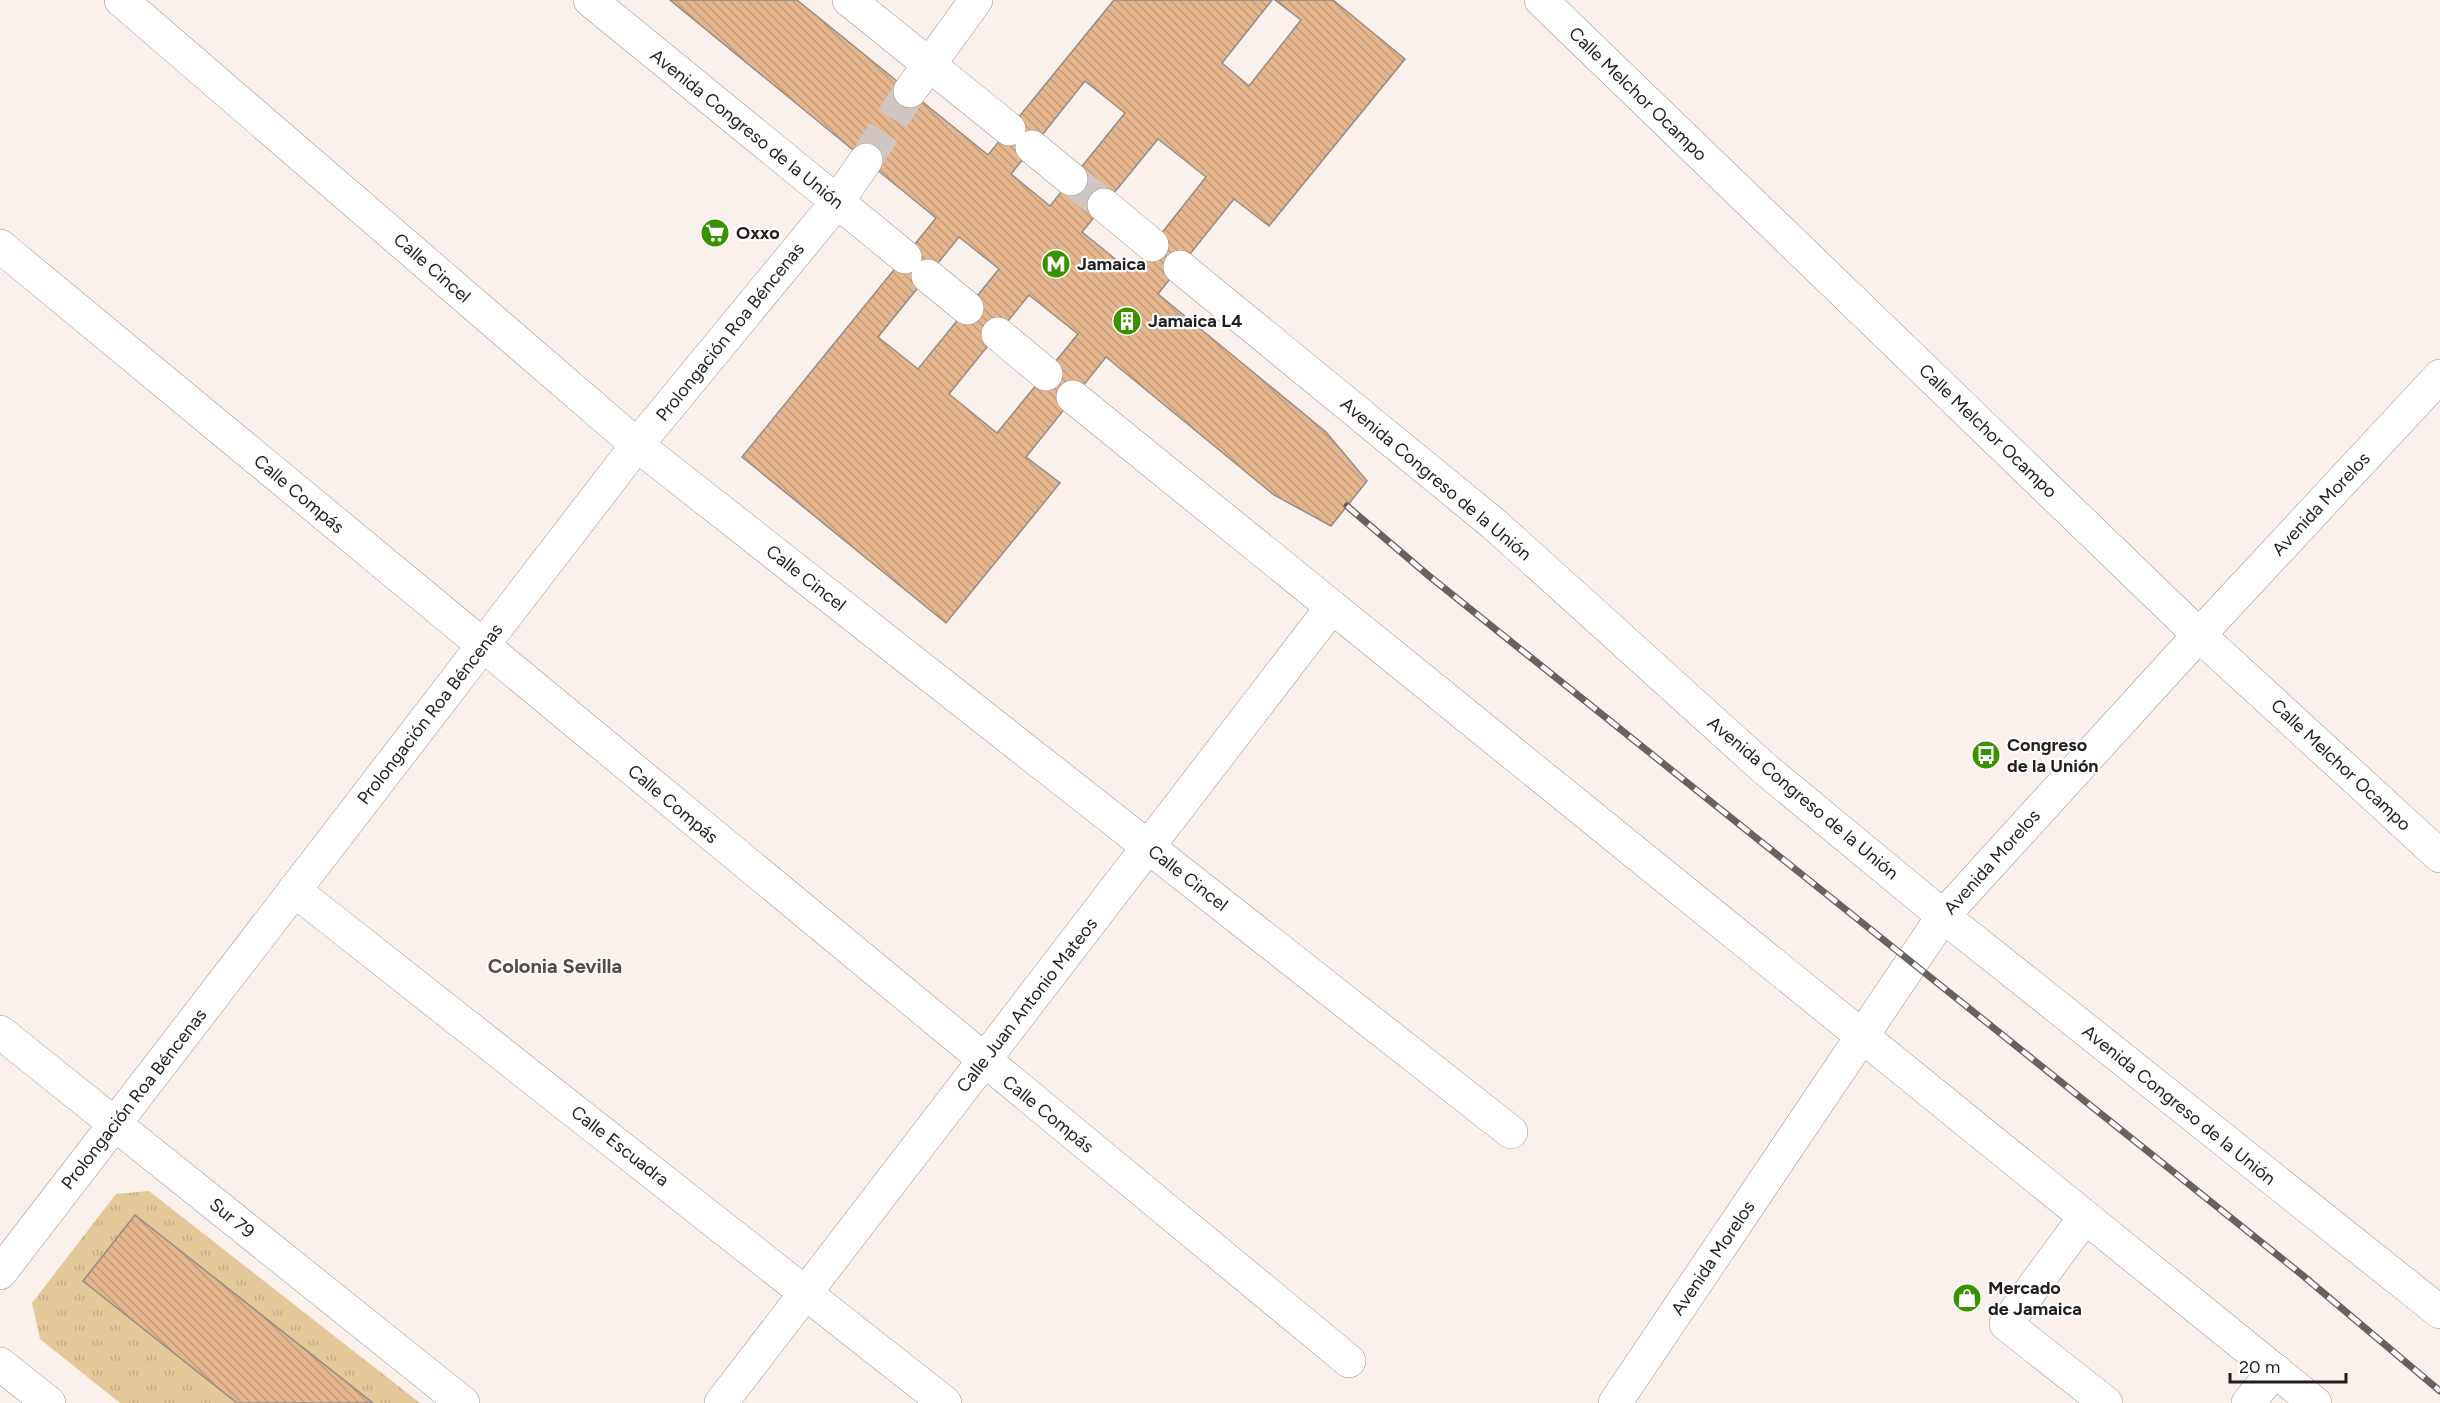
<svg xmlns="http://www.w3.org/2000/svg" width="2440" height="1403" viewBox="0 0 2440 1403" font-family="Figtree,sans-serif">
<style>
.grass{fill:url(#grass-tufts)}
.building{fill:url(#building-back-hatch);stroke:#948d87;stroke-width:1.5;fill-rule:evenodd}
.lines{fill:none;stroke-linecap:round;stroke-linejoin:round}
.minor-tunnel{stroke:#cfc6c3;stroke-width:33;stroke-dasharray:33 16;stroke-linecap:butt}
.major-tunnel{stroke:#cfc6c3;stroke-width:33;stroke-dasharray:33 16;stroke-linecap:butt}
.minor-casing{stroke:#9c9390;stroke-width:34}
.major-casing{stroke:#9c9390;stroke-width:34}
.minor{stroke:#fff;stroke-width:33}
.major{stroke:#fff;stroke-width:33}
.rail-casing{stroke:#686260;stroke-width:7}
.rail{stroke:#fff;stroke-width:4.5;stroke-dasharray:14;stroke-linecap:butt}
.labels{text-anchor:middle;stroke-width:4.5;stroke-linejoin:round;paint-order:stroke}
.street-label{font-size:18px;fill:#221e1d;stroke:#fff}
.poi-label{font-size:18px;font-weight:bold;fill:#221e1d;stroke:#fff;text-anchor:start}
.neighbourhood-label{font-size:20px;font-weight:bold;fill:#534b48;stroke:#fff}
</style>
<defs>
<pattern id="grass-tufts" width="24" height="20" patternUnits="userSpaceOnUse" patternTransform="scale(1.5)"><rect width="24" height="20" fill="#e4c899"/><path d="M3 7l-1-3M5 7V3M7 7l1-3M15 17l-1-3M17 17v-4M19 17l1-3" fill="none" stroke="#c3ab83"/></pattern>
<pattern id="building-back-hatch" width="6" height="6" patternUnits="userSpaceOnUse" patternTransform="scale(1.5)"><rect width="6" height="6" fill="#e6b68e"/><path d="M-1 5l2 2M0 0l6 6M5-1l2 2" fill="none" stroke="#c59c7a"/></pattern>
</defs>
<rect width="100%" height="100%" fill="#faf0ec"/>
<polygon class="grass" points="149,1191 420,1403 120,1403 40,1339 32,1303 116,1194"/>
<g class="building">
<path d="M670,0H797L988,155L1114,0H1272L1222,63L1249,86L1301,20L1275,0H1333L1405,59L1269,226L1234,199L1158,294L1326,432L1367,481L1331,526L1274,495L1106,357L1026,457L1060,483L946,623L742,457L936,218ZM1085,81L1125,113L1050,206L1011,174ZM1158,139L1206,177L1131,272L1082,232ZM959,237L999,269L918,369L878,337ZM1029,295L1078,334L997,433L949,394Z"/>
<polygon points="135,1215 373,1403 237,1403 83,1281"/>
</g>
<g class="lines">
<polyline class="minor-tunnel" points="866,160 910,91"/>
<polyline class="major-tunnel" points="1071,179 1104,205"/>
<g class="minor-casing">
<g id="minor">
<polyline points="121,0 637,445 1511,1132"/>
<polyline points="1541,0 2199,635 2440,856"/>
<polyline points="910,91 976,0"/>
<polyline points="0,246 1349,1361"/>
<polyline points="294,890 945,1403"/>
<polyline points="0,1032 463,1403"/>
<polyline points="2085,1217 2006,1324 2106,1403"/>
<polyline points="0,1273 637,445 837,202 866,160"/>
<polyline points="0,1364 49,1403"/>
<polyline points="721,1403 1332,607"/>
<polyline points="2248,1403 2275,1370"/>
</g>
</g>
<g class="major-casing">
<g id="major">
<polyline points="590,0 905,257"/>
<polyline points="849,0 1009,129"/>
<polyline points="1032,147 1071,179"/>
<polyline points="1104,205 1152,245"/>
<polyline points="1180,267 1494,524 1764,768 1943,916 2440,1312"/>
<polyline points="928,276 967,308"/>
<polyline points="998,334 1046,374"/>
<polyline points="1073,397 2315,1403"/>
<polyline points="1615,1403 1943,916 2199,635 2440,376"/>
</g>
</g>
<use href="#minor" class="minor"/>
<use href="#major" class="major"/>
<g class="rail-casing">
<polyline id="rail" points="1347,506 1429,576 2301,1274 2440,1391"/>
</g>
<use href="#rail" class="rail"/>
</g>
<defs>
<g id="supermarket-disc" transform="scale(1.5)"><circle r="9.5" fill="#399201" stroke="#fff"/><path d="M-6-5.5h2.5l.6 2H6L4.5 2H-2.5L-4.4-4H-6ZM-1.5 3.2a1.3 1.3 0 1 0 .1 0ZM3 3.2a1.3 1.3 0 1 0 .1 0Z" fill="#fff"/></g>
<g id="metro-disc" transform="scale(1.5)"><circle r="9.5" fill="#399201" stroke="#fff"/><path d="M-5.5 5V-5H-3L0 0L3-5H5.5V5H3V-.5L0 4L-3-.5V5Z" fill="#fff"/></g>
<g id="building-disc" transform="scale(1.5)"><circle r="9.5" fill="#399201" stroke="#fff"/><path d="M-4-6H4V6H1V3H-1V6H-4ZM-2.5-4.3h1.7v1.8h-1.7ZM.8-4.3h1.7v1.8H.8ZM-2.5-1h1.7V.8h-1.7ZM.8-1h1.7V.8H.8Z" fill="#fff"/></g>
<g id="bus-disc" transform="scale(1.5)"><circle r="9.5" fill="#399201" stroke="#fff"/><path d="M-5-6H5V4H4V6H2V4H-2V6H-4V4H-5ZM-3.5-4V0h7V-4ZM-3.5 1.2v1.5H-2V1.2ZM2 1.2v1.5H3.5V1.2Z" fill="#fff"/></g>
<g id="shop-disc" transform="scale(1.5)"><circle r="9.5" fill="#399201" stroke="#fff"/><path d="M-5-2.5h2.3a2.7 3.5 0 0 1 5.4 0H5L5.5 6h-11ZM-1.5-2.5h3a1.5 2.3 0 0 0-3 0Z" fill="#fff"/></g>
</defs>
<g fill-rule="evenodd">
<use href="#supermarket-disc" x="715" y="233"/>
<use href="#metro-disc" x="1056" y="264"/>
<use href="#building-disc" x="1127" y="321"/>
<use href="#bus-disc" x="1986" y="755"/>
<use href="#shop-disc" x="1967" y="1298"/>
</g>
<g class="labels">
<g class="street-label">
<text transform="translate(1638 94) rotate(44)" y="6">Calle Melchor Ocampo</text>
<text transform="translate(747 129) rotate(39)" y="6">Avenida Congreso de la Unión</text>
<text transform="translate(432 268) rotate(41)" y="6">Calle Cincel</text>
<text transform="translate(730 332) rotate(-51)" y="6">Prolongación Roa Béncenas</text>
<text transform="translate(1988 431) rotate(44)" y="6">Calle Melchor Ocampo</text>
<text transform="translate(1436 479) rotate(40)" y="6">Avenida Congreso de la Unión</text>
<text transform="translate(299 494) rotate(40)" y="6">Calle Compás</text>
<text transform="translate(2321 504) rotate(-47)" y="6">Avenida Morelos</text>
<text transform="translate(806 578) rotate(38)" y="6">Calle Cincel</text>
<text transform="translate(430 714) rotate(-52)" y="6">Prolongación Roa Béncenas</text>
<text transform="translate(2341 765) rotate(43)" y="6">Calle Melchor Ocampo</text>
<text transform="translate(1803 798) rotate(40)" y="6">Avenida Congreso de la Unión</text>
<text transform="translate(673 804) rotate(40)" y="6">Calle Compás</text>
<text transform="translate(1992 862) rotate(-48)" y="6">Avenida Morelos</text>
<text transform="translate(1188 878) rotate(38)" y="6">Calle Cincel</text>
<text transform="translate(1027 1005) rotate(-52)" y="6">Calle Juan Antonio Mateos</text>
<text transform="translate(134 1099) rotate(-52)" y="6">Prolongación Roa Béncenas</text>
<text transform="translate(2179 1105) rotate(39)" y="6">Avenida Congreso de la Unión</text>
<text transform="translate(1048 1114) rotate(39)" y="6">Calle Compás</text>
<text transform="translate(620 1146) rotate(38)" y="6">Calle Escuadra</text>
<text transform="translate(232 1218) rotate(39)" y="6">Sur 79</text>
<text transform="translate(1713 1258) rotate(-56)" y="6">Avenida Morelos</text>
</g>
<g class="poi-label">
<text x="736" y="239">Oxxo</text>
<text x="1077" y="270">Jamaica</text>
<text x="1148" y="327">Jamaica L4</text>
<text x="2007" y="751">Congreso<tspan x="2007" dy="21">de la Unión</tspan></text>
<text x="1988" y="1294">Mercado<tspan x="1988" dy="21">de Jamaica</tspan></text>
</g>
<g class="neighbourhood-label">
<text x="555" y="973">Colonia Sevilla</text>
</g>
</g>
<path d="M2230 1373v9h116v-9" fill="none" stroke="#221e1d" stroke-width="3"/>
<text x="2239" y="1373" font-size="18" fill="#221e1d" stroke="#ffffff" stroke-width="4.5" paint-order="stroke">20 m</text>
</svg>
